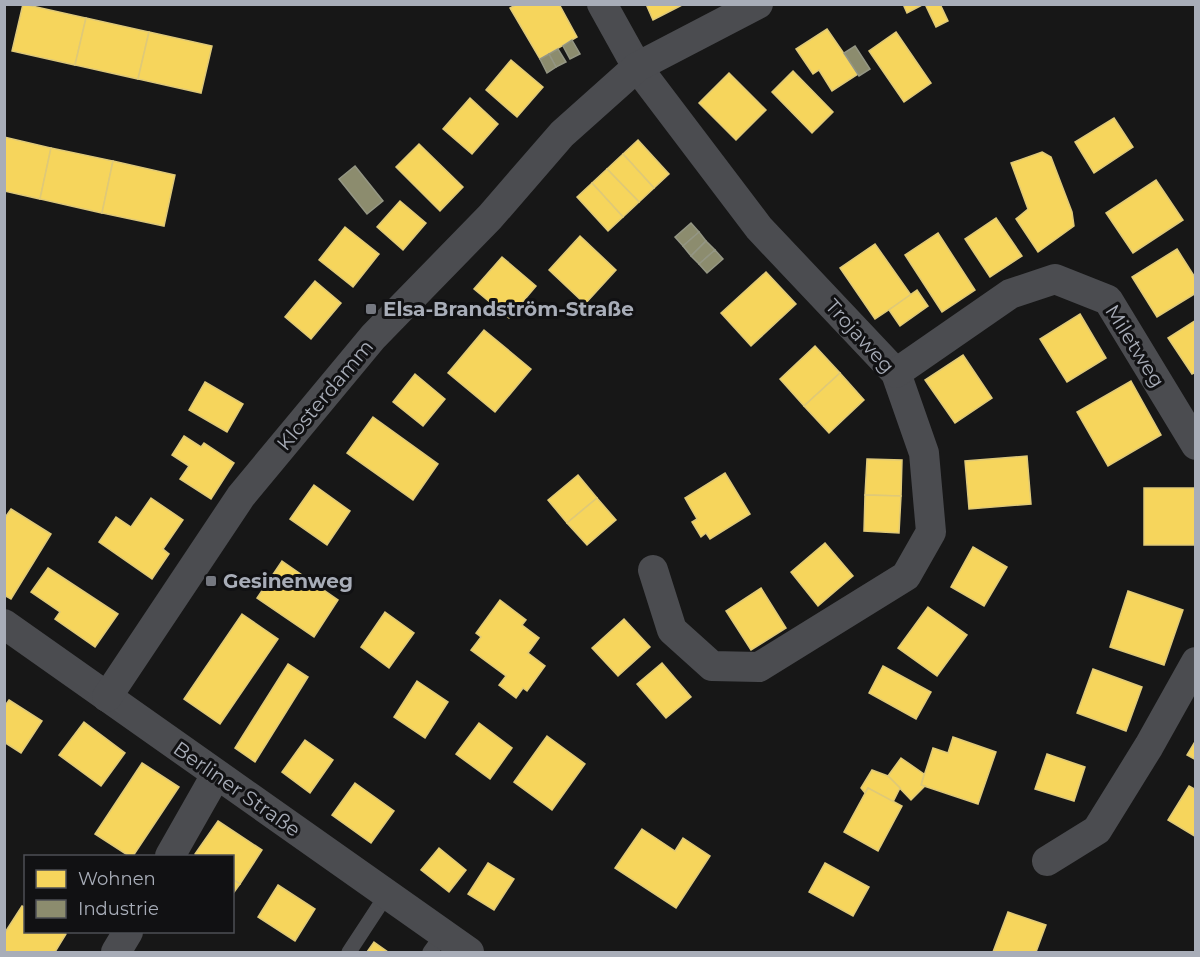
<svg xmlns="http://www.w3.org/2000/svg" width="1200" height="957" viewBox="0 0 1200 957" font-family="Montserrat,sans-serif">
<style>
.homes{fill:#f6d55c;stroke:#dfc978;stroke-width:1.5}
.industry{fill:#8c8c6e;stroke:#949684;stroke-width:1.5}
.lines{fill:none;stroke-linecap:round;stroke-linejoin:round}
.lane{stroke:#4b4c50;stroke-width:15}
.street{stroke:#4b4c50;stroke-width:30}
.poi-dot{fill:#757880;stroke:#111113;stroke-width:2}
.labels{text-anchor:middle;stroke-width:6;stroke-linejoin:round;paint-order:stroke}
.poi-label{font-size:20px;font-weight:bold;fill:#a8adb8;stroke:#111113;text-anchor:start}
.street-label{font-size:20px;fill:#a8adb8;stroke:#111113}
</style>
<rect width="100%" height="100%" fill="#171717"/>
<g class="homes">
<polygon points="23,4 86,18 75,65 12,51"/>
<polygon points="517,4 559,4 577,37 540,59 510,8"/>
<polygon points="646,4 684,4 653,20"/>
<polygon points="903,4 924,4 907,13"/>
<polygon points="925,4 940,4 948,21 936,27"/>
<polygon points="86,18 149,32 138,79 75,65"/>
<polygon points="827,29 858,74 832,91 819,70 813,74 796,49"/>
<polygon points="149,32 212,46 201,93 138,79"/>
<polygon points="896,32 931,83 904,102 869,51"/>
<polygon points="511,60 543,87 517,117 486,90"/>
<polygon points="793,71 833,112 812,133 772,92"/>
<polygon points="729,73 766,110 736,140 699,103"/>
<polygon points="470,98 498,124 472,154 443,129"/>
<polygon points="1114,118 1133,147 1094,173 1075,142"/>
<polygon points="4,137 51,148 40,199 4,191"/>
<polygon points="638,140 669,174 654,188 623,154"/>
<polygon points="419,144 463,187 440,211 396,167"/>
<polygon points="51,148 113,161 102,213 40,199"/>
<polygon points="1042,152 1051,157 1072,212 1074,226 1038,252 1016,219 1028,209 1011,163"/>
<polygon points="623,154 654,188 639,202 607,169"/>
<polygon points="113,161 175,175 164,226 102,213"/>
<polygon points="607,169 639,202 623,217 592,183"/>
<polygon points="1156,180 1183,220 1133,253 1106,213"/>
<polygon points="592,183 623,217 608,231 577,197"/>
<polygon points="400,201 426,223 403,250 377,227"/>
<polygon points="996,218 1022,256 990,277 965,239"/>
<polygon points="345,227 379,254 353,287 319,260"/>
<polygon points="938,233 975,290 942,312 905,255"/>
<polygon points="580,236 616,270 585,304 549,270"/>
<polygon points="875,244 911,295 875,319 840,268"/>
<polygon points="1177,249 1196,279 1196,293 1157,317 1132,277"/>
<polygon points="502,257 536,286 509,318 474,289"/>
<polygon points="766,272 796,304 751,346 721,313"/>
<polygon points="315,281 341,303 311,339 285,317"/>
<polygon points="917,290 928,306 900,326 889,310"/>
<polygon points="1080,314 1106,358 1067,382 1040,339"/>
<polygon points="1196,320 1196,372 1192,374 1168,338"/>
<polygon points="484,330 531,369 495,412 448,373"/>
<polygon points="815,346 840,373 804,406 780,379"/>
<polygon points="963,355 992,398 955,423 925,380"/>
<polygon points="840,373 864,400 829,433 804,406"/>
<polygon points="415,374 445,399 423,426 393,402"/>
<polygon points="1131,381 1161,435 1108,466 1077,412"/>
<polygon points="205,382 243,404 227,432 189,410"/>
<polygon points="373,417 438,464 413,500 347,453"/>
<polygon points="184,436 201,447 204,443 234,463 211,499 180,479 189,466 172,455"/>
<polygon points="1027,456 1031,504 969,509 965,461"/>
<polygon points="867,459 902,460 901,496 865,495"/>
<polygon points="725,473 750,514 710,539 706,533 701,537 692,522 697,519 685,498"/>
<polygon points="578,475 597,498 567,523 548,500"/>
<polygon points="314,485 350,511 327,545 290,519"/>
<rect x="1144" y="488" width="51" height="57"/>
<polygon points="865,495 901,496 899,533 864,531"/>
<polygon points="151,498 183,520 163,549 169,554 152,579 99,542 116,517 131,527"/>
<polygon points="597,498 616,520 587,545 567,523"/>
<polygon points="11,509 51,534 11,599 4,595 4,519"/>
<polygon points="825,543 853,576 818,606 791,572"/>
<polygon points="973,547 1007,567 984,606 951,587"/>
<polygon points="282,561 338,600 314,637 257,598"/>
<polygon points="48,568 118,614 95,647 55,619 60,612 31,592"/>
<polygon points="761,588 786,628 751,650 726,611"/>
<polygon points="1128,591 1183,610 1164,665 1110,647"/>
<polygon points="500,600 526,620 522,625 539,638 528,653 545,666 527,691 523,688 516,698 499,685 506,676 471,650 481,637 476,633"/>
<polygon points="928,607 967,635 937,676 898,648"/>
<polygon points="385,612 414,633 389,668 361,647"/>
<polygon points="242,614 278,639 220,724 184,699"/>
<polygon points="624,619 650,647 618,676 592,648"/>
<polygon points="662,663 691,697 666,718 637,684"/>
<polygon points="288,664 308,677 255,762 235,748"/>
<polygon points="883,666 931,692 916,719 869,693"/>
<polygon points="1093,669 1142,687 1126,731 1077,713"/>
<polygon points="417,681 448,702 425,738 394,717"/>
<polygon points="9,700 42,721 21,753 4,742 4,707"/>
<polygon points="84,722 125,753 101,786 59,755"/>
<polygon points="479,723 512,748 490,779 456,754"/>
<polygon points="547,736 585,764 552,810 514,782"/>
<polygon points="953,737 996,752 978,804 921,785 933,748 948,753"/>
<polygon points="305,740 333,760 310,793 282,772"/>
<polygon points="1196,740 1196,760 1187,755"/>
<polygon points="1047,754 1085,767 1074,801 1035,789"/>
<polygon points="901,758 924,774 921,785 925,786 911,800 888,776"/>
<polygon points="142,763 179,787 133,856 129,856 95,834"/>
<polygon points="872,770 888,776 900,788 893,802 868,788 865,793 861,788"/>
<polygon points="355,783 394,811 371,843 332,815"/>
<polygon points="1189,786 1196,790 1196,837 1168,820"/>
<polygon points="868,788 902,806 878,851 844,832"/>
<polygon points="218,821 262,850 240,884 232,879 232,856 199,856 195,854"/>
<polygon points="642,829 675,851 683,838 710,856 676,908 615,868"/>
<polygon points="439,848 466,870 449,892 421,870"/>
<polygon points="488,863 514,879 494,910 468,894"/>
<polygon points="825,863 869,887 853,916 809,892"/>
<polygon points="232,879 240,884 232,895"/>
<polygon points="278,885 315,909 295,941 258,917"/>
<polygon points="22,906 26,908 26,932 63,932 66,934 55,952 4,952 4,934"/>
<polygon points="1008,912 1046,925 1036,952 993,952"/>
<polygon points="374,942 388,952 367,952"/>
</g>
<g class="industry">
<polygon points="572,40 580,54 570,59 563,46"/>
<polygon points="855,46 870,69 859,76 844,53"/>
<polygon points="558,49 566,62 556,67 549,54"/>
<polygon points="549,54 556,67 547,73 540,59"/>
<polygon points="355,166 383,201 367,214 339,179"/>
<polygon points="691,223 699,232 683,246 675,237"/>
<polygon points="699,232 706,241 691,256 683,246"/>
<polygon points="706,241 715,250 699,264 691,256"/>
<polygon points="715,250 723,259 707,273 699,264"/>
</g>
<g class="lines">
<g class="lane">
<polyline points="349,952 387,894"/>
<polyline points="430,952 443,934"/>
</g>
<g class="street">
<polyline points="602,4 637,67 759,228 896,373 924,453 931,532 906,576 759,667 712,666 672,630 653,570"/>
<polyline points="896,373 1010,294 1055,279 1108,300 1196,445"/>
<polyline points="4,624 469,952"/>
<polyline points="107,697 241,496 373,337 490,217 562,134 637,67 758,4"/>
<polyline points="170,856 216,775"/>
<polyline points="1047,861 1097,830 1149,746 1196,662"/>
<polyline points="116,952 128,932"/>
</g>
</g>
<g class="poi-dot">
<rect x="365" y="303" width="12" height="12" rx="3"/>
<rect x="205" y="575" width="12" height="12" rx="3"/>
</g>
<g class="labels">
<g class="poi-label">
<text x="383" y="316">Elsa-Brandström-Straße</text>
<text x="223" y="588">Gesinenweg</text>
</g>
<g class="street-label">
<text transform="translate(860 336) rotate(48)" y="7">Trojaweg</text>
<text transform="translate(1135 346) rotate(58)" y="7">Miletweg</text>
<text transform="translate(325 395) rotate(-50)" y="7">Klosterdamm</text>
<text transform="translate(237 789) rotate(35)" y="7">Berliner Straße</text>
</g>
</g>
<rect width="1200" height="957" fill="none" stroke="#a8adb8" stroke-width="12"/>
<rect x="24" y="855" width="210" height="78" fill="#111113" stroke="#4d4f55" stroke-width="1.5"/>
<rect x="36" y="870" width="30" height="18" fill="#f6d55c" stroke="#4d4f55" stroke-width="1.5"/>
<text x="78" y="885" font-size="18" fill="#a8adb8">Wohnen</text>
<rect x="36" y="900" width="30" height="18" fill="#8c8c6e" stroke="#4d4f55" stroke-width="1.5"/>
<text x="78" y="915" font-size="18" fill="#a8adb8">Industrie</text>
</svg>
